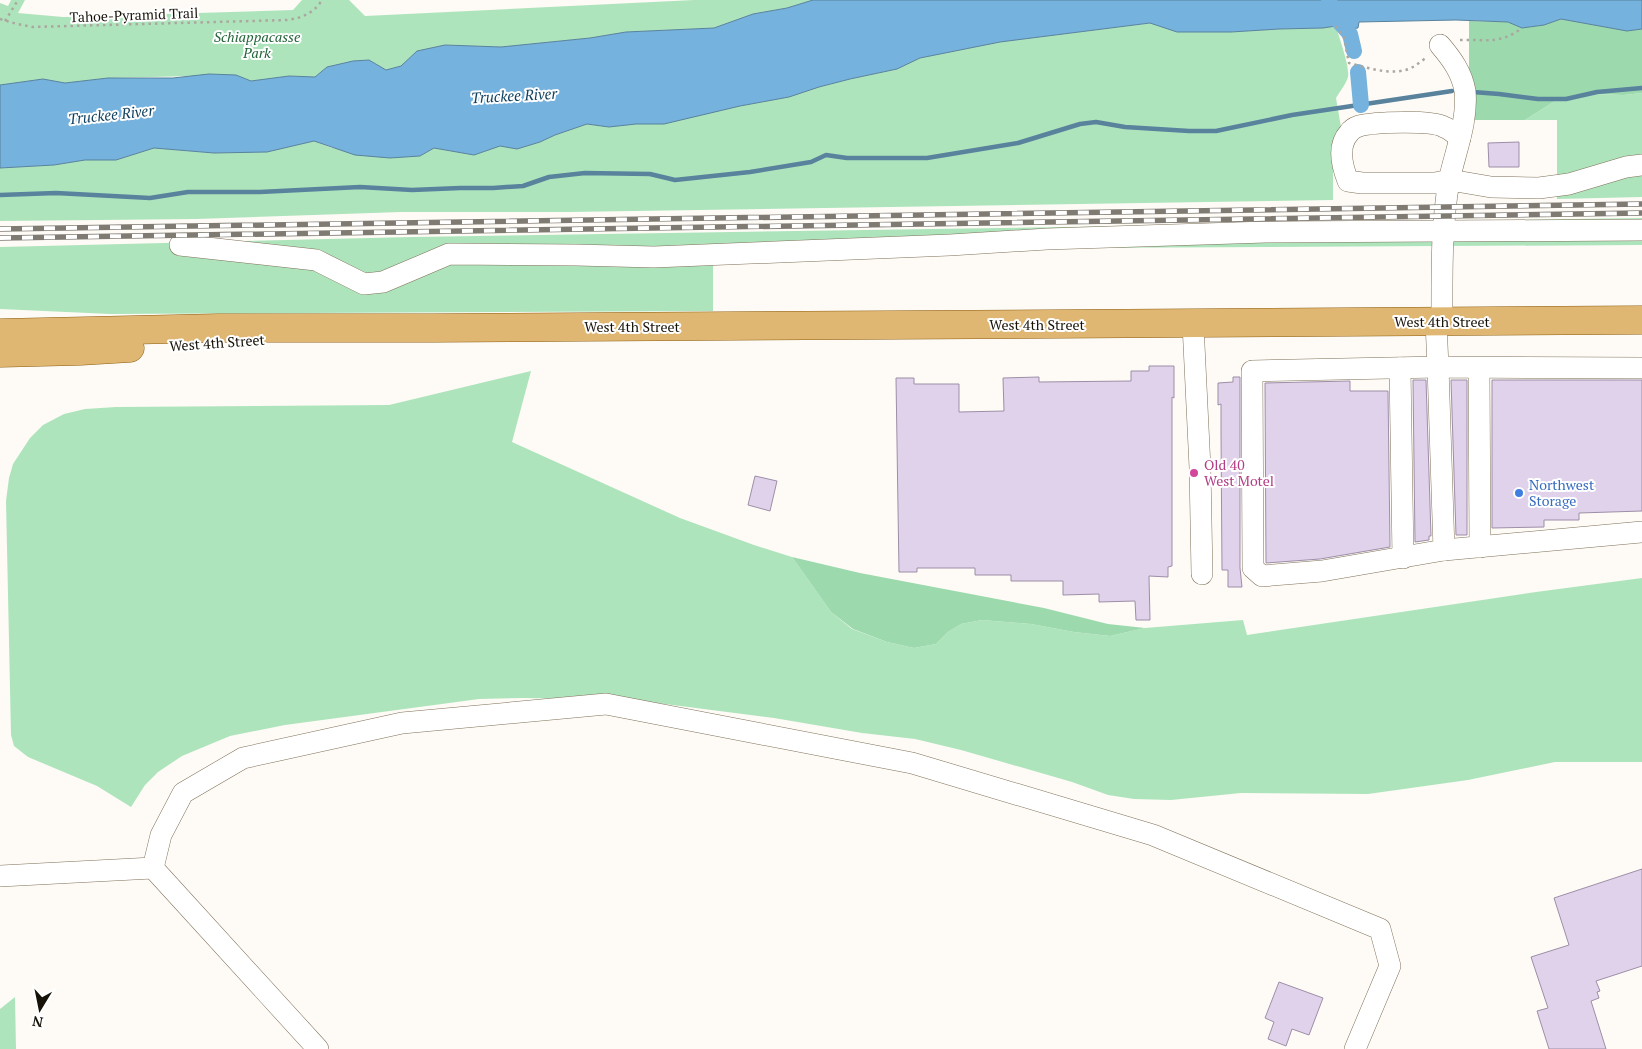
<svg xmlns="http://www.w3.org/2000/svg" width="1642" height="1049" viewBox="0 0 1642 1049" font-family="'PT Serif',serif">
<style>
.green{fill:#aee4bc}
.forest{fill:#9cd9ad}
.water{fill:#75b2dd;stroke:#59829d}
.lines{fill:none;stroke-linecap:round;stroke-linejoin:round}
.stream{stroke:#59829d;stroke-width:4.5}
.canal{stroke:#75b2dd;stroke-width:16}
.building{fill:#e1d2ec;stroke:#9d8ea7}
.minor-casing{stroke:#7f7159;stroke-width:22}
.major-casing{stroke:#8c5e10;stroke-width:29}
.path{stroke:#aba7a0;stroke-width:2.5;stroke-dasharray:2.5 4;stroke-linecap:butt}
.minor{stroke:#fff;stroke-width:21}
.major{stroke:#e0b772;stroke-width:28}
.rail-casing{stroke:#7f7b73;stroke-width:5.5}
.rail{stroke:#fff;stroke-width:4;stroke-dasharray:11;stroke-linecap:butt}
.hotel-dot{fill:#d1479c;stroke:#fff;stroke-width:2}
.shop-dot{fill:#3f7fe0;stroke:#fff;stroke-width:2}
.labels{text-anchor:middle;stroke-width:4;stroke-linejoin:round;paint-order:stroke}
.street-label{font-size:14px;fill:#171208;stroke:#fff}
.park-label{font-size:14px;font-style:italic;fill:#226339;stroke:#fff}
.hotel-label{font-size:14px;fill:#b23c85;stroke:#fff;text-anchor:start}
.shop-label{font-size:14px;fill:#366cbe;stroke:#fff;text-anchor:start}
.water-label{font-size:15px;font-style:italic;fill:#0e3f5c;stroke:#fff}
</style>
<rect width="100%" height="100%" fill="#fefbf6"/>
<g class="green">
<polygon points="11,0 25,0 18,13 63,17 293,10 302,0 349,0 365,16 694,0 813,0 787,8 753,14 714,28 626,32 590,38 501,47 445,45 417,51 401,66 386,70 369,60 353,61 327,67 315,77 289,76 251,81 236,75 108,78 65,83 43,79 0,85 0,3 8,6"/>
<path d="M1151,23L1177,32H1231L1279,29L1323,28L1336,26C1339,38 1350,66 1348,77C1346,84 1340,91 1336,98L1341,127L1333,159V200L570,212H401L196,219L0,221V168L54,165L85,160H116L154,148L214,153L267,152L314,141L332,148L420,156L434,148L474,155L500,146L517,149L540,142L555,135L587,124L609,127L636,124L789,97L819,87L850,79L897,69L920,58L1000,42Z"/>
<polygon points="1642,93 1642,197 1557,199 1557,120 1525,120 1555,101 1594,94 1624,95"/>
<polygon points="1642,218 1642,245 713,250 713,311 110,314 0,309 0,247 411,237"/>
<polygon points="531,371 512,442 680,518 754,545 792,557 831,612 852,629 887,642 914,648 936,644 948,632 961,624 982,620 1031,624 1074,632 1110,636 1145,628 1243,620 1247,635 1536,592 1642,578 1642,762 1555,762 1468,780 1368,794 1241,793 1171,800 1134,799 1108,795 1072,782 961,750 915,739 862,733 774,718 657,703 582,699 524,698 479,699 285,725 230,736 182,756 158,772 145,785 131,807 97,786 28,757 14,746 11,735 6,501 9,478 13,464 30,438 43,425 64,414 85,409 116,407 389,405"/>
<polygon points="15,997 16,1049 0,1049 0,1009"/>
</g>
<g class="forest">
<polygon points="1561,19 1627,31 1642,29 1642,93 1624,95 1594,94 1555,101 1525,120 1469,120 1469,21 1508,22 1522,28 1544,25"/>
<polygon points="792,557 860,573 1044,608 1108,624 1145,628 1110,636 1074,632 1031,624 982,620 961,624 948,632 936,644 914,648 887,642 853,629 831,612"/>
</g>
<polygon class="water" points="813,0 1642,0 1642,29 1627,31 1561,19 1544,25 1522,28 1508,22 1456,20 1359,22 1358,28 1349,29 1342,22 1336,26 1323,28 1279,29 1231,32 1177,32 1150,23 1000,42 920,58 897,69 850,79 819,87 789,97 740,106 664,124 636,124 609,127 587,124 555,135 540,142 517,149 500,146 474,155 434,148 420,156 390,158 355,155 314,141 267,152 214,153 154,148 116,160 85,160 54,165 0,168 0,85 43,79 65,83 108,78 173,78 209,74 236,75 251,81 289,76 315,77 327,67 353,61 369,60 386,70 401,66 417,51 445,45 501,47 590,38 626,32 714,28 753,14 787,8"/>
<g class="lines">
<g class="stream">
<polyline points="1473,92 1499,94 1538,99 1566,99 1597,92 1642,88"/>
<polyline points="0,195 56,193 150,198 188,192 260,192 360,187 412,190 460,188 493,188 523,186 549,177 585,173 650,174 675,180 750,172 811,162 826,155 847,158 927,158 1018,143 1080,124 1096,122 1125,127 1189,131 1216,131 1292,115 1452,91"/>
</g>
<g class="canal">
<polyline points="1329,0 1333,15 1350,34 1354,51"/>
<polyline points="1358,72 1361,105"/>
</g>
</g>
<g class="building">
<polygon points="1519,142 1519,167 1489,167 1488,143"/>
<polygon points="1149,366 1174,366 1174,398 1172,397 1172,566 1168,567 1168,577 1149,576 1150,620 1136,620 1135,601 1099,602 1099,594 1063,595 1063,581 1011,581 1011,575 975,575 975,568 917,568 917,572 899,572 896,378 914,378 914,384 959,384 959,412 1004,411 1003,378 1039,377 1039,382 1131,381 1131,371 1149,371"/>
<polygon points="1233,377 1240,377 1240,568 1242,587 1228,587 1228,570 1222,570 1221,432 1221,404 1218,405 1218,383 1233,382"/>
<polygon points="1413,380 1426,380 1431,536 1429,536 1429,540 1415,542"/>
<polygon points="1451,380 1467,380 1467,535 1456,535"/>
<polygon points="1492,380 1642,380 1642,511 1579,513 1579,520 1544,520 1544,527 1492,528"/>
<polygon points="1350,381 1350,391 1388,391 1390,547 1320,559 1266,563 1265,383"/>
<polygon points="755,476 777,481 770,511 748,505"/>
<polygon points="1642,869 1642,966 1596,981 1600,991 1597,992 1599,998 1591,1001 1606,1049 1549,1049 1537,1011 1548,1008 1531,957 1569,945 1554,898"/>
<polygon points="1279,982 1323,998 1309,1035 1292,1029 1286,1046 1268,1039 1274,1022 1265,1018"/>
</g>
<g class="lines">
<g class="minor-casing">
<g id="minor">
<path d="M1440,45C1452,59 1462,73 1465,91C1468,122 1455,152 1449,181C1441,227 1442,275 1442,322"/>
<path d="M1460,138C1455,134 1450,129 1444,127C1431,120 1374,122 1359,126C1356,127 1351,130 1349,133C1337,146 1342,166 1348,181L1362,183H1435L1450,180L1491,187L1539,188L1569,184L1626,167L1642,165"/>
<polyline points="180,245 316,260 364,284 383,282 449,254 576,255 654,257 950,245 1047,239 1266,232 1642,230"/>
<polyline points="1436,322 1438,367 1252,371 1253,568 1262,576 1322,571 1444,550 1642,532"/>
<polyline points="1193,324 1200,468 1202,574"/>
<polyline points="1400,368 1403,558"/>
<polyline points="1479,368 1480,547"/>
<polyline points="1444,550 1438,367 1642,368"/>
<polyline points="153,868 161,835 183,793 243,758 402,723 606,704 912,763 1153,835 1380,929 1390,966 1355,1049"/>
<polyline points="153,868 318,1049"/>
<polyline points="0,876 153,868"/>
</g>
</g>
<g class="major-casing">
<g id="major">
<polyline points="0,333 219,328 433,328 1642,320"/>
<polyline points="0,353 80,351 130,348"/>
</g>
</g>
<g class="path">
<path d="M0,19L17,24L33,27L287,20C302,18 314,13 322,0"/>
<polyline points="5,21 18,0"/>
<path d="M1336,26L1344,38L1349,63C1369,68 1394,77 1413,67C1418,64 1423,60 1427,57"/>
<path d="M1460,40C1486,39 1499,45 1522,28"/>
</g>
<use href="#minor" class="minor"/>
<use href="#major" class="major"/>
<g class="rail-casing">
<g id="rail">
<polyline points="0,229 1642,204"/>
<polyline points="0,238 1642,213"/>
</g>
</g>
<use href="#rail" class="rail"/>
</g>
<circle class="hotel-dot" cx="1194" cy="473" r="5"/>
<circle class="shop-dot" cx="1519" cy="493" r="5"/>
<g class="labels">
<g class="street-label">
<text transform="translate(134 15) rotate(-2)" y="5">Tahoe-Pyramid Trail</text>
<text x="1442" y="327">West 4th Street</text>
<text x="1037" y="330">West 4th Street</text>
<text x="632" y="332">West 4th Street</text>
<text transform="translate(217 343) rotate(-4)" y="5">West 4th Street</text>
</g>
<g class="park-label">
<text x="257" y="42">Schiappacasse<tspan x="257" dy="16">Park</tspan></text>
</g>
<g class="hotel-label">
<text x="1204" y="470">Old 40<tspan x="1204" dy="16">West Motel</tspan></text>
</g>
<g class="shop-label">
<text x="1529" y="490">Northwest<tspan x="1529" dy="16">Storage</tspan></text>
</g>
<g class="water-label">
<text transform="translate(514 96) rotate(-3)" y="5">Truckee River</text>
<text transform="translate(111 115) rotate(-6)" y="5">Truckee River</text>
</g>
</g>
<g transform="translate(40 1009) rotate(190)" stroke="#ffffff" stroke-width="4" paint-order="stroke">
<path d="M0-4L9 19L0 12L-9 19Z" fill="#171208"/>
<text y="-8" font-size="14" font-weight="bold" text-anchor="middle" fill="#171208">N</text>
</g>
</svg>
